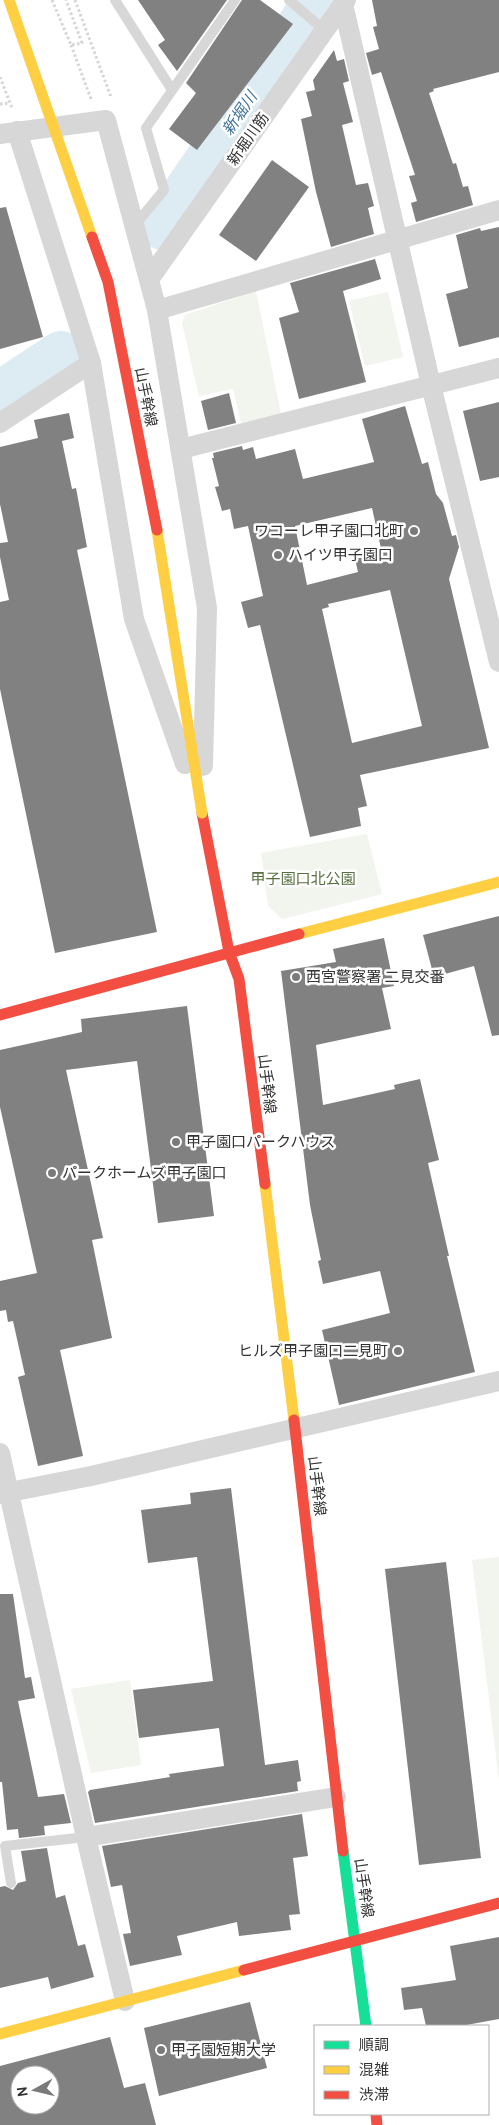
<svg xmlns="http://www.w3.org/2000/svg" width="499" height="2125" viewBox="0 0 499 2125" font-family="Overpass,'Noto Sans JP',sans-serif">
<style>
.green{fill:#f1f5ed}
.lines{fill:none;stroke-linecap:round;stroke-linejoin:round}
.river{stroke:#ddebf3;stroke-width:46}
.building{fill:#818181;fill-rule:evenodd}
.path{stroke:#d6d6d6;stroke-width:3;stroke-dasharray:2.5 2.5;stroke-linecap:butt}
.lane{stroke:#d7d7d7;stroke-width:10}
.street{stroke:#d7d7d7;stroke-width:20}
.fast{stroke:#16e098;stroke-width:11}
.slow{stroke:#ffcf43;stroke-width:11}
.jam{stroke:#f24e42;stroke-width:11}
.slow-bridge{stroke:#ffcf43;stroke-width:11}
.jam-bridge{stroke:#f24e42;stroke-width:11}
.poi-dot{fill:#7a7a7a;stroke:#fff;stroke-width:2}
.labels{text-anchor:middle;stroke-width:5;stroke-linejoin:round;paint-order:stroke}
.street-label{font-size:15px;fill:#333;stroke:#fff}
.poi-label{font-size:15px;fill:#333;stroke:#fff;text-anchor:start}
.park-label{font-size:15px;fill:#56703f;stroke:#fff}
.water-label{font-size:16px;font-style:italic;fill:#3f7597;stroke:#fff}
</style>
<rect width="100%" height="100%" fill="#fff"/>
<g class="green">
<polygon points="256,291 281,414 241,423 233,389 199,396 182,323 185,315"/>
<polygon points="388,292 403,357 365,366 349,301"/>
<polygon points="367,834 382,894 282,919 268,906 261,853"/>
<polygon points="499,1557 499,1781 472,1560"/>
<polygon points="130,1680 141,1765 91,1773 71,1689"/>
</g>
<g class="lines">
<g class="river">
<polyline points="162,227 317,0"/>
<polyline points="0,394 61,354"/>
</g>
</g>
<g class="building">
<polygon points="138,0 227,0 177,71 158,45 165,40"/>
<polygon points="242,0 260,0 293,24 197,150 169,129 196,93 186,83"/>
<polygon points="372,0 499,0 499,72 433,89 434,91 429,93 453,164 456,163 463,187 468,186 473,205 416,222 411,203 417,201 409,176 415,175 381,72 372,75 366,53 379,49 373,27 377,26"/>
<polygon points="334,50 337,61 344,59 349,81 343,83 353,122 342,125 356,185 368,183 374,206 368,208 374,234 331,247 316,192 301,119 312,116 306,92 315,90 313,80"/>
<polygon points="272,160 309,187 256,261 219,235"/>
<polygon points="6,207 43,337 0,349 0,208"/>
<polygon points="499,227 499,337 459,347 446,294 468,288 456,235 480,228 481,231"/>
<polygon points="375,259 381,279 343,291 366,382 299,399 279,318 299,312 290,283"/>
<polygon points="229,393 236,423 208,430 201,401"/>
<polygon points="499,402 499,477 480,481 463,411"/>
<path d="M405,406L422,464L428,462L436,494L443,503L452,536L456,535L459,547L449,579L489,748L360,775L367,806L358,808L361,826L310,837L260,625L248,628L241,602L263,596L248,526L234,529L230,509L222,511L215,487L219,486L212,458H214L213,453L242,446L243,450L253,447L256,459L295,449L303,479L374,462L362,419ZM372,508L382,553L355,559L358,572L307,585L295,526ZM390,590L422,726L352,743L322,609L329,607L328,604Z"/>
<polygon points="69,413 74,438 62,441 72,489 76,488 87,547 77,550 157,932 55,953 0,689 0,602 9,600 0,557 0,543 8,542 0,504 0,447 38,438 34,420"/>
<polygon points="499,916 499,1035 492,1036 474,966 434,977 423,935"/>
<polygon points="384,938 394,986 382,988 391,1029 316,1045 323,1105 395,1089 394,1085 420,1079 439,1160 428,1163 449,1256 447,1256 475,1372 339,1405 322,1330 390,1313 380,1271 323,1284 318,1261 321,1260 310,1205 281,971 336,962 333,949"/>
<polygon points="187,1006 214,1216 158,1223 137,1061 66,1070 103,1238 92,1240 112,1338 60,1350 83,1456 38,1466 18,1377 25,1375 13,1321 8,1322 6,1310 0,1311 0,1281 37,1273 0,1107 0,1050 82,1032 81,1019"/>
<polygon points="231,1488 265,1765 298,1760 301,1781 297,1782 298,1791 95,1823 88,1792 90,1790 170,1777 169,1774 224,1766 219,1728 139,1738 133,1690 213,1681 197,1557 148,1563 141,1510 191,1504 190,1493"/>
<polygon points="446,1562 481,1858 419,1865 385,1569"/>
<polygon points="0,1594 13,1594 25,1678 31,1677 35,1698 18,1701 38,1797 64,1794 71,1823 44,1826 45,1835 19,1838 18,1829 7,1830 2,1782 0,1782"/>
<polygon points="302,1814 308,1856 293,1858 300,1914 289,1915 291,1930 239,1936 237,1922 177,1936 182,1955 130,1966 123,1934 131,1933 122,1885 111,1887 102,1846"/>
<polygon points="47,1848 56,1898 65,1895 78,1946 85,1944 94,1977 51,1989 48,1977 0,1988 0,1887 5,1886 13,1890 18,1883 26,1881 21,1851"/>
<polygon points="499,1937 499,2019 461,2026 426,2026 422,2008 404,2010 401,1988 456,1980 450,1946"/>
<polygon points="250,2002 267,2068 159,2096 144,2028"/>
<path d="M110,2037L124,2088L145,2083L156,2125H0V2066ZM20,2075H50V2105H20Z"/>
</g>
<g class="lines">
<g class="path">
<polyline points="52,0 71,45 82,43 66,0"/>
<polyline points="75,0 111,97"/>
<polyline points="71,45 91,99"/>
<polyline points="0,77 12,108"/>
<polyline points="0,104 10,103"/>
</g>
<g class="lane">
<polyline points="115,0 172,90"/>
<polyline points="289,0 324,30"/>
<polyline points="135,225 164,190 146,128 235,0"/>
<polyline points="11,1883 5,1846 86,1837"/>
</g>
<g class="street">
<polyline points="343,4 431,385 499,662"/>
<polyline points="17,131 91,363 134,619 185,764"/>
<polyline points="0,134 106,120 157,310 207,608 203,766"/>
<polyline points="150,278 346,0"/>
<polyline points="157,310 499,210"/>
<polyline points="0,423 91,363"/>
<polyline points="181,449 499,368"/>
<polyline points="0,1453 86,1837 125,2001"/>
<polyline points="0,1494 91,1476 499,1381"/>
<polyline points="86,1837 336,1797"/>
</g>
<polyline class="fast" points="343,1851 366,2026"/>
<g class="slow">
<polyline points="299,934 499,882"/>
<polyline points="265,1184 294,1420"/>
<polyline points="0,2034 244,1970"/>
</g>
<g class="jam">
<polyline points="202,813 229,952 239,979 265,1184"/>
<polyline points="0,1015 299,934"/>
<polyline points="294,1420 343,1851"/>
<polyline points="244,1970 499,1903"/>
<polyline points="376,2114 377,2125"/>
</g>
<g class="slow-bridge">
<polyline points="9,0 92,237"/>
<polyline points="157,530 202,813"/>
</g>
<polyline class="jam-bridge" points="92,237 108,282 157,530"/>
</g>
<g class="poi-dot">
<circle cx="414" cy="531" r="5"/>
<circle cx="278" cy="555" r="5"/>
<circle cx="296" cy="977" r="5"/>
<circle cx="176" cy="1142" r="5"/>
<circle cx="52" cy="1173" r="5"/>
<circle cx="398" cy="1351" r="5"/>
<circle cx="161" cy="2050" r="5"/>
</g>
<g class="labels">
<g class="street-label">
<text transform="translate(248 139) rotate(-55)" y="5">新堀川筋</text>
<text transform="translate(146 397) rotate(79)" y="5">山手幹線</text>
<text transform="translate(267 1084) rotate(83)" y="5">山手幹線</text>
<text transform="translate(317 1486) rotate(83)" y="5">山手幹線</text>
<text transform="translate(364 1888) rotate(82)" y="5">山手幹線</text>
</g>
<g class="poi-label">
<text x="404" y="536" text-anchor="end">ワコーレ甲子園口北町</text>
<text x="288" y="560">ハイツ甲子園口</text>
<text x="306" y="982">西宮警察署 二見交番</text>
<text x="186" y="1147">甲子園口パークハウス</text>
<text x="62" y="1178">パークホームズ甲子園口</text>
<text x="388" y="1356" text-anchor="end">ヒルズ甲子園口二見町</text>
<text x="171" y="2055">甲子園短期大学</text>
</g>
<g class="park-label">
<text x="303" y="884">甲子園口北公園</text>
</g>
<g class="water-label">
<text transform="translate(239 113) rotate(-56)" y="6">新堀川</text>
</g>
</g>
<rect x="314" y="2025" width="175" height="90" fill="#ffffff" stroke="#adadad"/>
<rect x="324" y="2041" width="25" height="8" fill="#16e098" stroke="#adadad"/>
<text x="359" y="2050" font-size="15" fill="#333333">順調</text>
<rect x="324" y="2066" width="25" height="8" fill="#ffcf43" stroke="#adadad"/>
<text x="359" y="2075" font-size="15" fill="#333333">混雑</text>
<rect x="324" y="2091" width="25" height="8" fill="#f24e42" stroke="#adadad"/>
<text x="359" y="2100" font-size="15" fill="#333333">渋滞</text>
<g transform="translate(35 2090) rotate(262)"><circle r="24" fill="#ffffff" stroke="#adadad"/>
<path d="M0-4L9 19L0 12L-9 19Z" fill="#7a7a7a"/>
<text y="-8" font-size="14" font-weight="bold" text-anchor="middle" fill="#333333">N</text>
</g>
</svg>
